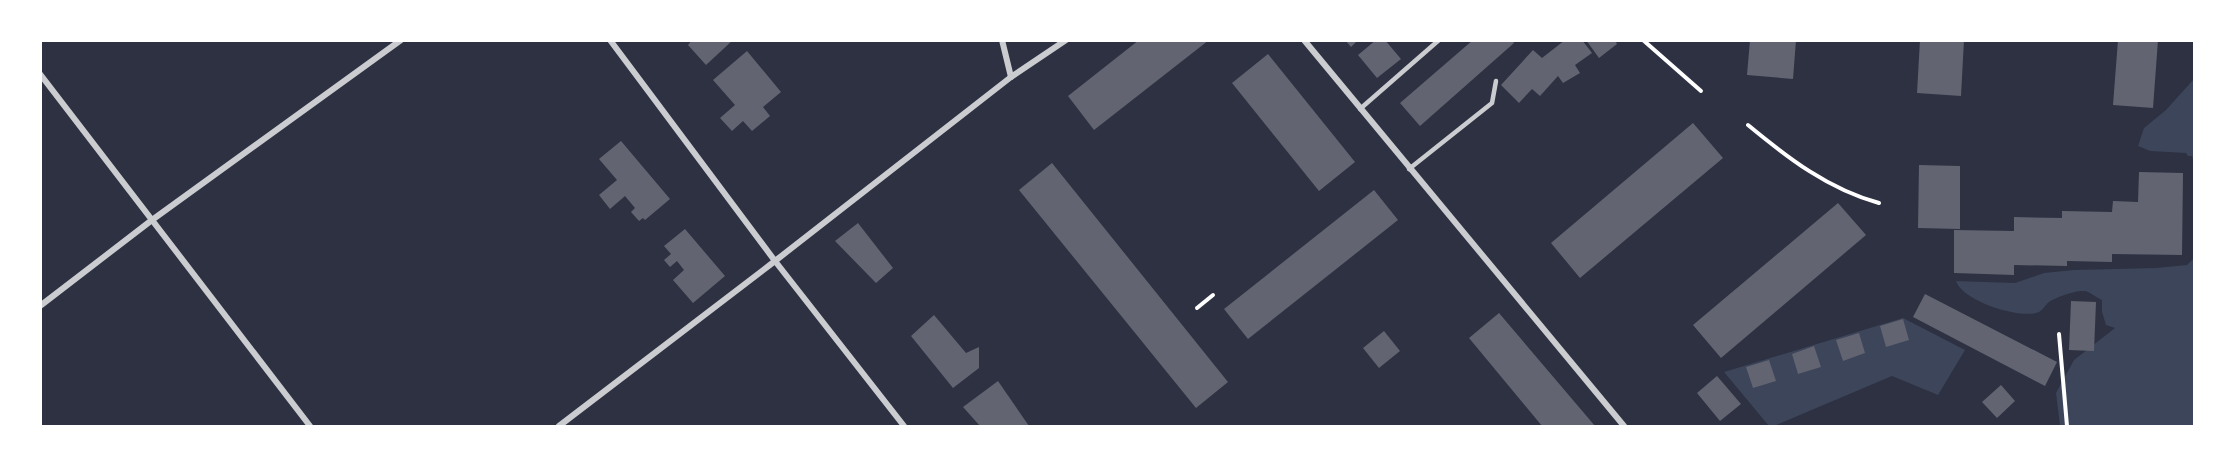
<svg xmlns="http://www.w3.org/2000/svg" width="2235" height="467" viewBox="0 0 2235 467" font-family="Manrope,sans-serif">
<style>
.green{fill:#3c4559}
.building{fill:#626471}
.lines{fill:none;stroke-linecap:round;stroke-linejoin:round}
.path{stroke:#fff;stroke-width:4}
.service{stroke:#caccd0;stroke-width:4.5}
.minor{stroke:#caccd0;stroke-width:6}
</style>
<rect width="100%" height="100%" fill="#2d3142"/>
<g class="green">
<polygon points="2194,62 2194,163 2192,156 2188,156 2186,153 2150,151 2138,146 2144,128 2166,110 2193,80"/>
<path d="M2194,258V426H2060L2056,393L2074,360L2115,328L2106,325L2102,312V300C2097,298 2090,292 2085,291C2076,290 2056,297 2049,302C2046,304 2043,310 2039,312C2021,320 1962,301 1956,281L2015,283L2044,273L2074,270L2156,268L2187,265Z"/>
<polygon points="1903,318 1965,350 1938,395 1892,376 1774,426 1769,426 1724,372"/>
</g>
<g class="building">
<polygon points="692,40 733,40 706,65 688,45"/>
<polygon points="1139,40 1209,40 1094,130 1068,96"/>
<polygon points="1345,40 1358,40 1351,47"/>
<polygon points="1376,40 1385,40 1401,59 1377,78 1358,55"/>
<polygon points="1473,40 1512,40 1514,43 1420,126 1400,103"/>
<polygon points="1565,40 1582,40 1592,53 1575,65 1580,73 1563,83 1558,76 1540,96 1532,89 1519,103 1501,85 1533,50 1542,58"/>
<polygon points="1586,40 1615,40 1617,44 1599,58"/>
<polygon points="1750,40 1796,40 1793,79 1747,75"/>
<polygon points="1920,40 1964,40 1961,96 1917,93"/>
<polygon points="2118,40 2158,40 2153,108 2113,105"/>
<polygon points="747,51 781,92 763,107 770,116 752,131 743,121 732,131 720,118 735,105 713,80"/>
<polygon points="1268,54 1355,162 1319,191 1232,83"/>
<polygon points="1693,123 1723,158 1580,278 1551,243"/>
<polygon points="621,141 670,199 645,220 643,218 639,221 631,212 635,208 625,196 610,209 599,195 617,180 599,159"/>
<polygon points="1052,163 1228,382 1196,408 1019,190"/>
<polygon points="1919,165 1960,166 1960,229 1918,228"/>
<polygon points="2139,172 2183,173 2182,255 2112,254 2112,262 2067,261 2067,266 2014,265 2014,275 1954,273 1954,230 2014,231 2014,217 2062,218 2062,211 2112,212 2113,201 2138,202"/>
<polygon points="1374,190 1398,220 1248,339 1224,309"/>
<polygon points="1838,203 1866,235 1721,358 1693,325"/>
<polygon points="858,223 893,268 876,283 835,241"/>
<polygon points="685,229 725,276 693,303 673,280 684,270 677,261 670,267 664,260 671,254 664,246"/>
<polygon points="1925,294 2057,362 2045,386 1913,317"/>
<polygon points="2071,301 2096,302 2094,351 2069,350"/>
<polygon points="1499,313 1595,426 1542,426 1469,338"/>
<polygon points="934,315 966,353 979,347 979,368 953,388 911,336"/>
<polygon points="1903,319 1909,340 1886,347 1880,326"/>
<polygon points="1384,331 1400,351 1379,368 1363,348"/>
<polygon points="1859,333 1865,353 1843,361 1836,340"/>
<polygon points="1814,346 1821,367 1798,374 1792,354"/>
<polygon points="1769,360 1776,381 1753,388 1746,367"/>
<polygon points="1717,376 1741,404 1720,421 1697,393"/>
<polygon points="998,381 1029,426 980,426 963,407"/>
<polygon points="2001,385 2015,401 1997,418 1982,402"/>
</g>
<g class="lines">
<g class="path">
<polyline points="1643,40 1701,91"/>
<path d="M1748,125C1788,158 1828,189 1879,203"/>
<polyline points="1197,308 1213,295"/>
<polyline points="2059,334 2067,426"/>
</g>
<g class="service">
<polyline points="1360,109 1439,40"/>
<polyline points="1409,169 1492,103 1496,81"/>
</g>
<g class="minor">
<polyline points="610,40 775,261 904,426"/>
<polyline points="1002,40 1011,77"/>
<polyline points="1304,40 1624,426"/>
<polyline points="40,74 310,426"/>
<polyline points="40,306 152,220 401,40"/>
<polyline points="559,426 775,261 1011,77 1066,40"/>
</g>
</g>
<rect width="2235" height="467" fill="none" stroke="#ffffff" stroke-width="84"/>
</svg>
